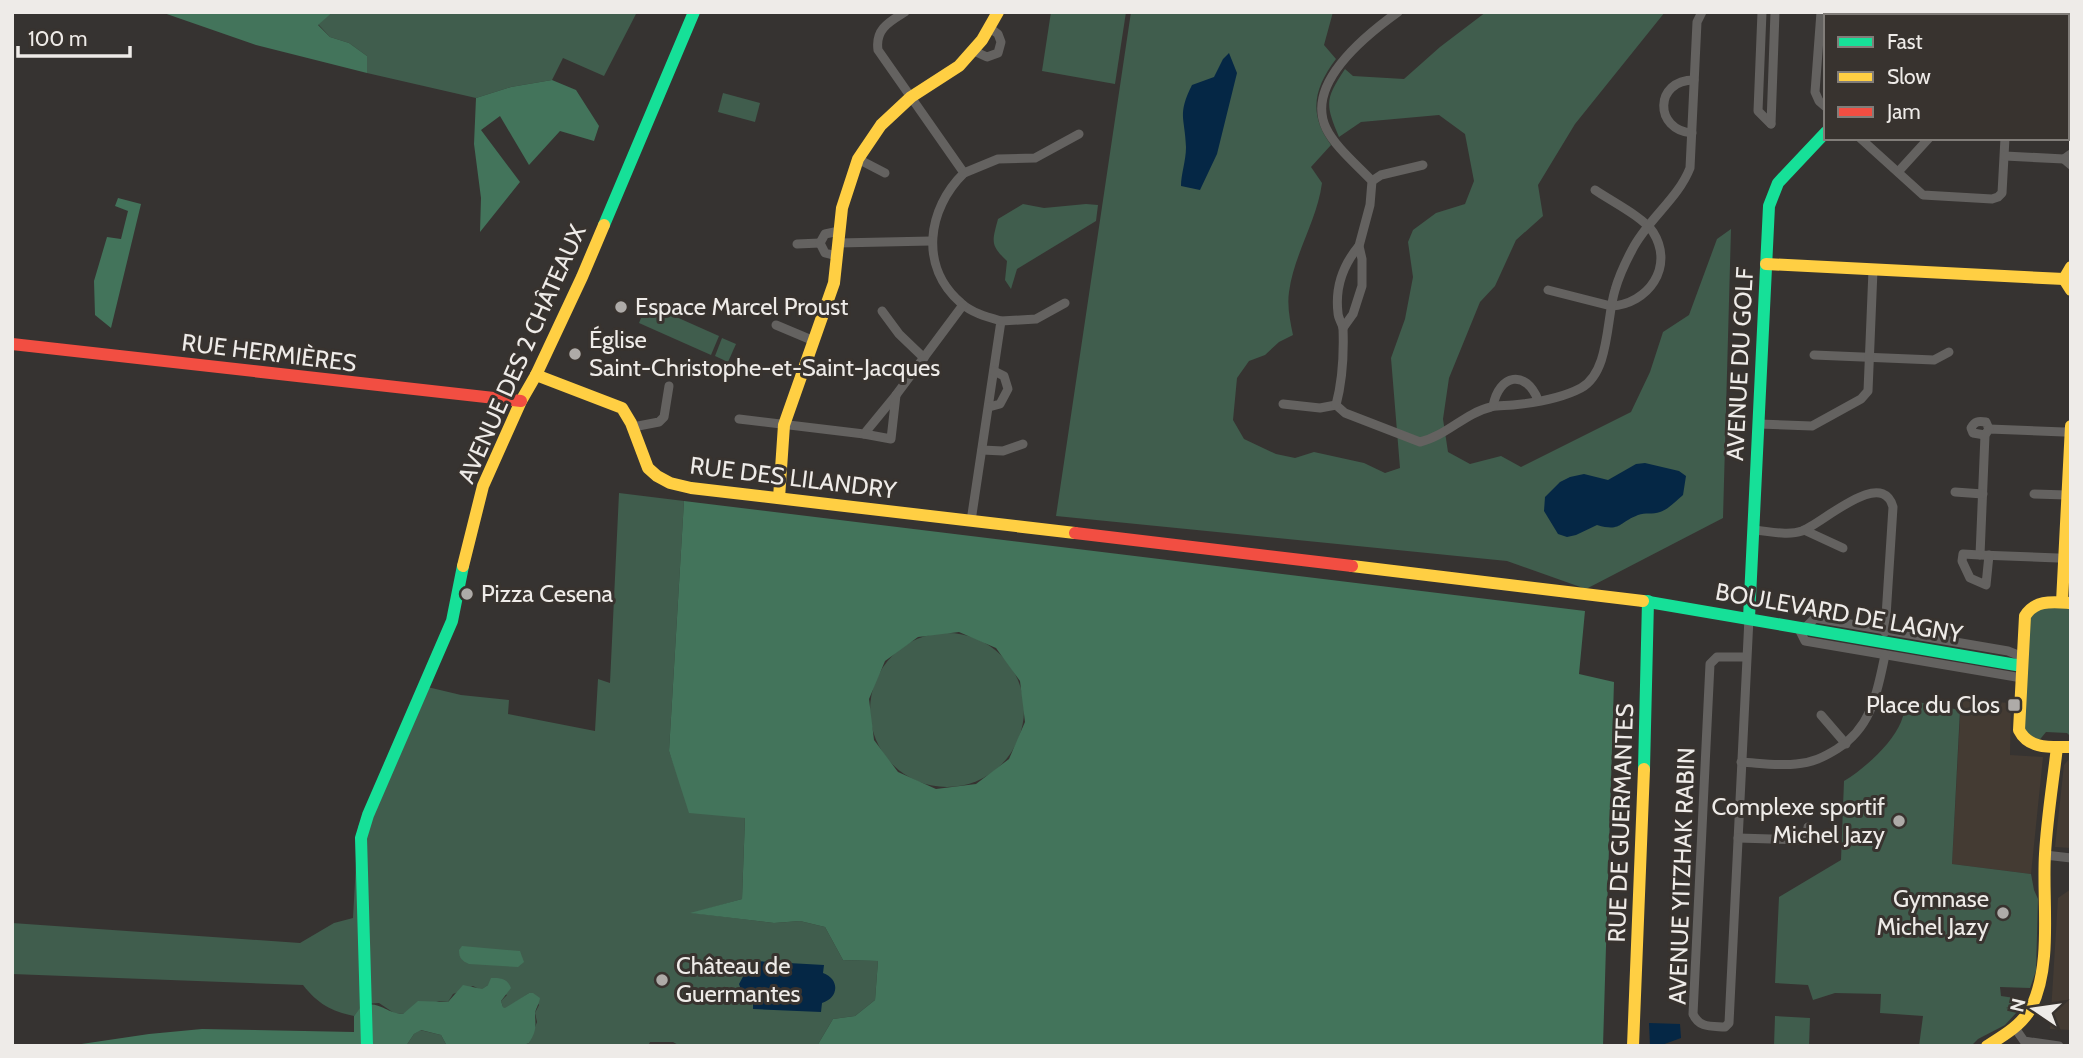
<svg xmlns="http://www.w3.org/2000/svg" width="2083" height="1058" viewBox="0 0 2083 1058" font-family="Cabin,sans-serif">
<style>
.built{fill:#443b33}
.green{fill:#405d4d}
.forest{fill:#43745b;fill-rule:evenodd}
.water{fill:#052745}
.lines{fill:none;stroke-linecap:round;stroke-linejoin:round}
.street{stroke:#646260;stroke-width:9}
.fast{stroke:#16e098;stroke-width:12}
.slow{stroke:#ffcf43;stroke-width:12}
.jam{stroke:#f24e42;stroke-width:12}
.poi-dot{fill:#aeaba8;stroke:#38332f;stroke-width:2.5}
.labels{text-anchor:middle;stroke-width:6;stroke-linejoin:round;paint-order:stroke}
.poi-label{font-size:24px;fill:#eeebe8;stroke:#38332f;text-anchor:start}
.street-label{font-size:24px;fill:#eeebe8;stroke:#38332f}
</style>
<rect width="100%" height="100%" fill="#363331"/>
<g class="built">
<polygon points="1961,700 2011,703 2010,755 2043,757 2031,874 1952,864"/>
<polygon points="2071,757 2071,848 2055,847 2064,765"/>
<polygon points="2071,889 2071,1030 2050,1029 2058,898"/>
</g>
<g class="green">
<polygon points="333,12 637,12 604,76 563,58 552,80 511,87 476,98 367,73 367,56 349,43 330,37 318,24"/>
<polygon points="1051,12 1126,12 1115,84 1042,71"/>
<path d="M1131,12H1333L1324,45L1336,59C1314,88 1308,114 1331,145L1311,167L1322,183C1317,221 1294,254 1289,292C1287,306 1290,321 1293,335L1279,342L1265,355L1249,361L1237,378L1233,420L1244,439L1276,454L1295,458L1314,452L1364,463L1385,473L1400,468L1391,358L1405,319L1413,277L1408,242L1413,230L1436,213L1465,204L1474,181L1465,134L1439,115L1361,122L1339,137C1325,104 1325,99 1345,69L1353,76L1404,79L1440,47L1486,12H1665L1575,124L1538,185L1543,216L1516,240L1495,286L1480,302L1449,378L1443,419L1448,452L1470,464L1501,456L1521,467L1631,412L1650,372L1663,332L1689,315L1717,239L1731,229L1723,518L1586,589L1507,561L1056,516Z"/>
<polygon points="723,93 760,103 755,122 718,112"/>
<path d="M1023,204L1044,208L1086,204L1098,205L1096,221L1017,269L1011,289L1005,280L1007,261C990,245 992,242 998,219Z"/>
<polygon points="647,304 719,336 711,355 639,323"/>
<polygon points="722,338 736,344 728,362 715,356"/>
<path d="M619,493L684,501L669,751L678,776L720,814L745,817L742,899L693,913L774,923L800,921L825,927L843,960L878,961L875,1000L855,1016L833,1019L817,1046H680L673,1042H650L648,1046H521L529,1043L537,1022L535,1013L539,1005L529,993L506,1009L503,1007L501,1001L507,995L488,985L481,990L473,986L453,994L448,1002L439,1001L403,1014L394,1013L379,1003L364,1004L354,1016C331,1011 318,1004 303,985L12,974V923L300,943L334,923L353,918L358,827L419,685L461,695L509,700L508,714L595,731L598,679L610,683Z"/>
<polygon points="2039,606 2071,607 2071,737 2067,733 2046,732 2037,743 2031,740 2023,726 2028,618"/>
<circle cx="947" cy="710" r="77"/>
<path d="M1907,700L1960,710L1952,864L2031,874L2034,890L2038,899L2036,971L2030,988L2000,987L2001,996L2028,1000L2005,1025L1978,1039L1971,1046H1919L1923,1016L1880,1013L1881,994L1835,993L1813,1000L1808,985L1775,983L1779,897L1841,860L1844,781C1864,769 1892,744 1901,722C1904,715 1905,707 1907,700Z"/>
<polygon points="1775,1016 1810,1018 1809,1046 1774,1046"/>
<polygon points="420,1030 441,1035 447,1046 406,1046 414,1034"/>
</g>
<g class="forest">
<polygon points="161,12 333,12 318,25 330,37 349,43 367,56 367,73 256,45"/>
<polygon points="552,80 576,90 599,126 594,141 560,131 529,165 500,116 481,130 520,182 480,232 481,198 474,144 476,98 511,87"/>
<polygon points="118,198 141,204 111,328 95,315 94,281 107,237 121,239 128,211 115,206"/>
<path d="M684,501L1585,611L1579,674L1614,682L1603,1046H817L833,1019L855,1016L875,1000L878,961L843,960L825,927L800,921L774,923L690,913L742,899L745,818L689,813L669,751ZM959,632L996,648L1020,681L1025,722L1009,759L976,784L936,789L898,772L874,740L869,699L885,661L918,637Z"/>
<path d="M462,946L520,951L524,962L518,967L469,964C462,961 459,958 459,950Z"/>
<path d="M491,978C501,978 507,978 511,988L501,1001L503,1007L505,1008L529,993H533L540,998C539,1005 535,1009 535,1015C536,1027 536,1032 529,1043L521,1046H447L441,1035L421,1030L414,1034L406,1046H68L149,1034L202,1029L354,1032V1016L363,1004C384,1003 386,1013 403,1014L418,1001L448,1002L463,985L482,989L488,985Z"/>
</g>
<g class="water">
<path d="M1229,53L1237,73L1217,154L1200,190L1181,186C1181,174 1186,161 1186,147C1185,117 1177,115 1192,85L1214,77L1223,59Z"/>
<path d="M1645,463L1679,471L1686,476L1683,495C1677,500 1669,509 1660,512C1653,515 1645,512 1638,515C1618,523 1621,532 1597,525L1576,535L1567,537L1558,534L1544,511L1545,497L1560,482L1570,477L1584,474L1608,480L1636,464Z"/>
<path d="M755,961L824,965L823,973C840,979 839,998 822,1003L821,1012L753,1009V1000L743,995L739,984L745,973L755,970Z"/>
<polygon points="1649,1023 1680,1024 1681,1038 1659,1046 1650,1046"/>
</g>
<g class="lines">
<g class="street">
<path d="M905,12C889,22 875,29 878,50L964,173C927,209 919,267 961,303C972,313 987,317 1001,321L971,521"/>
<polyline points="1762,12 1758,111 1771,124"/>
<polyline points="1821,12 1815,92 1819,101 1826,107"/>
<polyline points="974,51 987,57 998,53 1001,42 998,34 990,28"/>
<polyline points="1771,124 1775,12"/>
<path d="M1692,133C1654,130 1654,80 1694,80"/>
<polyline points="1860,138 1923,195 1992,199 1998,197 2002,193 2005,138"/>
<polyline points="2071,154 2064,159 2071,165"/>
<polyline points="2005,156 2064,159"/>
<polyline points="858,159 885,173"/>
<polyline points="1898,172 1929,138"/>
<polyline points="964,173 998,159 1035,158 1079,134"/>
<polyline points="1372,181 1381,175 1423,165"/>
<polyline points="838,243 931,241"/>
<polyline points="797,244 820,243"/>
<polyline points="837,256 825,253 820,243 825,234 839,231"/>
<path d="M1548,290L1611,306C1648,304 1675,267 1653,232C1643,217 1611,201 1595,190"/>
<polyline points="882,311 899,334 924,358"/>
<polyline points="1001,321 1036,319 1065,303"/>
<polyline points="776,325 814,341"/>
<path d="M1343,328L1353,314L1362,286V259L1359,246L1370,205L1372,181C1357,165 1335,147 1326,128C1305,83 1366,35 1398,12"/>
<polyline points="1814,355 1934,360 1949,352"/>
<polyline points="1283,404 1320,408 1336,405"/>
<path d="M1336,405L1345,413L1420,442C1446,436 1465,413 1491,407C1498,405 1506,406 1513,405C1533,403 1562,398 1581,388C1610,372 1606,319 1615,290C1619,276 1625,263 1632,250C1647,220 1678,199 1690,168L1697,22L1702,12"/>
<path d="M1336,405C1343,379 1344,355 1343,328C1342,323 1338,318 1338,313C1335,288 1343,265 1359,246"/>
<path d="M1493,406C1499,374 1526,369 1538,400"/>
<polyline points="989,407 1000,404 1008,389 1004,376 994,371"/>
<polyline points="739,419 864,434 896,395 963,305"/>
<polyline points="1759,424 1812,426 1861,399 1868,391 1873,270"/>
<polyline points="633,427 659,422 664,417 669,386"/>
<polyline points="2071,431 2064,432 1989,429 1985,435 1980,555 2058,558 2071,562"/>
<polyline points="864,434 891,439 896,395"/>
<path d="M1985,435L1973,433L1971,428C1975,421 1978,421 1986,422L1989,429"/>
<polyline points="982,450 1003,451 1023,444"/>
<polyline points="1955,492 1983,494"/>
<polyline points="2034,494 2067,495"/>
<path d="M1753,530C1768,531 1788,536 1802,531C1823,523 1882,467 1893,507L1885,632"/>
<polyline points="1804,530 1843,548"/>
<polyline points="1980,555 1963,554 1962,561 1970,578 1986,585 1989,555"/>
<polyline points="1798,627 1805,641 2022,678"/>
<polyline points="1805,628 1815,618 2008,651 2023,657"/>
<path d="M1746,657H1717L1710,664L1693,1014C1699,1028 1711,1026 1725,1027L1729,1023L1749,618"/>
<polyline points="1821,715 1846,744"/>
<path d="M1741,762C1759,763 1778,766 1796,764C1812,763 1824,757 1837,749C1872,727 1877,693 1885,655"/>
<polyline points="1738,838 1807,840 1808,827"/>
<polyline points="2045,855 2071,858"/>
<polyline points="2015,1028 2024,1041 2059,1046"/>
</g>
<g class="fast">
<polyline points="1933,16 1936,12"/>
<polyline points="604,225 694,12"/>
<polyline points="1643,601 2022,666"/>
<polyline points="1749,618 1769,206 1778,183 1826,132"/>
<polyline points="1644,769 1648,601"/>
<polyline points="367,1046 361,838 368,815 452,621 463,566"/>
</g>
<g class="slow">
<polyline points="1766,264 2064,279"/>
<polyline points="2071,267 2064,279 2071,290"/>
<polyline points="536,375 622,408 631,423 648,468 657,476 670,483 691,488 1075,533"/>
<polyline points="779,498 784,425 834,283 842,208 858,159 881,125 911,97 959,66 982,40 998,12"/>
<polyline points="463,566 483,486 521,401 536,375 582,277 604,225"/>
<polyline points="1352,566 1643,601"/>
<polyline points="2062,602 2071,426"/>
<path d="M2071,603C2054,602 2035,599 2025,616L2019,730C2029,750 2052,747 2071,747"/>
<polyline points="1633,1046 1644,769"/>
<path d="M1987,1046C2003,1036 2022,1025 2031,1008C2053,964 2042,901 2045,854C2047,818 2053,782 2057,747"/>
</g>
<g class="jam">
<polyline points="12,344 521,401"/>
<polyline points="1075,533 1352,566"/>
</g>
</g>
<g class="poi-dot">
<circle cx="621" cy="307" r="7"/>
<circle cx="575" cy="354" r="7"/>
<circle cx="467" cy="594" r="7"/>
<rect x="2007" y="698" width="14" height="14" rx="3.5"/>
<circle cx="1899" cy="821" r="7"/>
<circle cx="2003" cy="913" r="7"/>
<circle cx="662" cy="980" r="7"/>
</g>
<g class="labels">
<g class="poi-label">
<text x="635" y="315">Espace Marcel Proust</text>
<text x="589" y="348">Église<tspan x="589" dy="28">Saint-Christophe-et-Saint-Jacques</tspan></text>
<text x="481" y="602">Pizza Cesena</text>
<text x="2000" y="713" text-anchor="end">Place du Clos</text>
<text x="1885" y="815" text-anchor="end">Complexe sportif<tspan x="1885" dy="28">Michel Jazy</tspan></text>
<text x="1989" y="907" text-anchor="end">Gymnase<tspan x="1989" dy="28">Michel Jazy</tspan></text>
<text x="676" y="974">Château de<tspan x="676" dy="28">Guermantes</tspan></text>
</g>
<g class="street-label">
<text transform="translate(269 353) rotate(7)" y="8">RUE HERMIÈRES</text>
<text transform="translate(522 354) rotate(-66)" y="8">AVENUE DES 2 CHÂTEAUX</text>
<text transform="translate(1740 364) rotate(-87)" y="8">AVENUE DU GOLF</text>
<text transform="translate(793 478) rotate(7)" y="8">RUE DES LILANDRY</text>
<text transform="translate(1839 613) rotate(10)" y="8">BOULEVARD DE LAGNY</text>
<text transform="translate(1621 823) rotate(-88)" y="8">RUE DE GUERMANTES</text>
<text transform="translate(1682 876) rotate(-88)" y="8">AVENUE YITZHAK RABIN</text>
</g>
</g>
<rect width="2083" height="1058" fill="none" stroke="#eeebe8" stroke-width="28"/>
<rect x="1824" y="14" width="245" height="126" fill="#38332f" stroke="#817d79" stroke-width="2"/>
<rect x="1838" y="37" width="35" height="10" fill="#16e098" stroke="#817d79" stroke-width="2"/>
<text x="1887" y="49" font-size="21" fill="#eeebe8">Fast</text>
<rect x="1838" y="72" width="35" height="10" fill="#ffcf43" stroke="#817d79" stroke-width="2"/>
<text x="1887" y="84" font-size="21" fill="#eeebe8">Slow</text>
<rect x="1838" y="107" width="35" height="10" fill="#f24e42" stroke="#817d79" stroke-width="2"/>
<text x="1887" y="119" font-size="21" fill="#eeebe8">Jam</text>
<g transform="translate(2034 1009) rotate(283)" stroke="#38332f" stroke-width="5" paint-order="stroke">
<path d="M0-5L12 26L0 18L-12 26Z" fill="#eeebe8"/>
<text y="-10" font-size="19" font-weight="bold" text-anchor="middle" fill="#eeebe8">N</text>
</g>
<path d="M18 46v10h112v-10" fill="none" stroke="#eeebe8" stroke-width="3.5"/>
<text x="28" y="46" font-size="21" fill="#eeebe8" stroke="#38332f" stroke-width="5" paint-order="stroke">100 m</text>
</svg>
